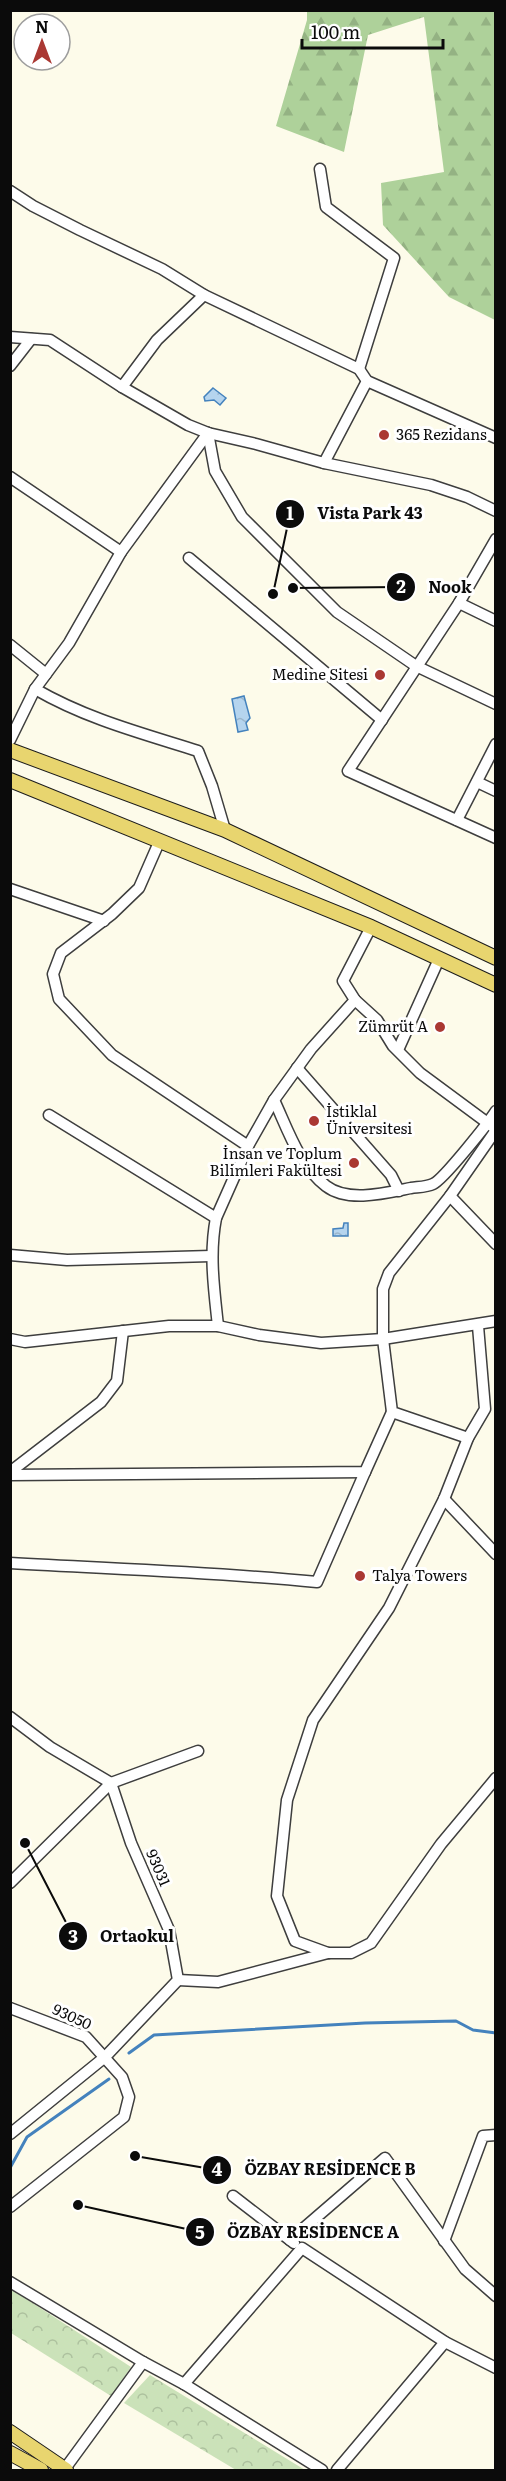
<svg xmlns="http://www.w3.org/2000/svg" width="506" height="2481" viewBox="0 0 506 2481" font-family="Literata,serif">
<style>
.forest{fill:url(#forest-firs)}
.park{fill:url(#park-crowns)}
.water{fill:url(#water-ripples);stroke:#4482bd;stroke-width:1.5}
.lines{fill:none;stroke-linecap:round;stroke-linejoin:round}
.stream{stroke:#4482bd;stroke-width:3}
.minor-casing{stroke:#3e3e3e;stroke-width:13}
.major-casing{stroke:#1c1c1c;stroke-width:16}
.minor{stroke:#fff;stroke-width:10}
.major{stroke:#e8d56f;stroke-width:14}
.poi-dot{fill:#aa3833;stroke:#fff;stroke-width:2}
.labels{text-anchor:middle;stroke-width:6;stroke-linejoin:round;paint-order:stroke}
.poi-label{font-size:15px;fill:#0b0b0b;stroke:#fff;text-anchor:start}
.street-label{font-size:15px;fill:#0b0b0b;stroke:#fff}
.leader{fill:none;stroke:#0b0b0b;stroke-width:2}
.callout-dot{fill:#0b0b0b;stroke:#fff;stroke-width:2}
.mark-label{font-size:18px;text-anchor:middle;font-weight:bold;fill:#fff}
.callout-label{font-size:16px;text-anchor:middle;font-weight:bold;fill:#0b0b0b;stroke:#fff;stroke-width:6;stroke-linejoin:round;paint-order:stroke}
</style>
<defs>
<pattern id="forest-firs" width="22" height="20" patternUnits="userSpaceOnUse" patternTransform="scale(1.5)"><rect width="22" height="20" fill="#aed19a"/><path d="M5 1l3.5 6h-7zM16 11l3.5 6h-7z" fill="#94b283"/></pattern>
<pattern id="park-crowns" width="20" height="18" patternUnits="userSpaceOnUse" patternTransform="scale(1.5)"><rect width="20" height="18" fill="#cbe2b9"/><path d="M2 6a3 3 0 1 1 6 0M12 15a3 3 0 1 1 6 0" fill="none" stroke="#adc19e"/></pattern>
<pattern id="water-ripples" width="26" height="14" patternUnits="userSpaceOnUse" patternTransform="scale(1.5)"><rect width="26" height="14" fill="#b5d4ee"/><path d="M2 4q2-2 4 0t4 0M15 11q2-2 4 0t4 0" fill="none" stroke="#9ab5cb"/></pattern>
</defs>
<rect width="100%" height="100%" fill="#fdfbea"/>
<polygon class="forest" points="307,11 495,11 495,320 449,297 383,225 381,183 444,172 424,17 368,35 344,152 276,126 307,20"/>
<g class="park">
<polygon points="11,2289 131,2367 111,2396 11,2333"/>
<polygon points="150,2375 305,2470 236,2470 124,2403"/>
</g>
<g class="water">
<polygon points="213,388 226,398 220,405 214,400 205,401 204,397"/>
<polygon points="244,696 250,718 246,723 248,730 238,732 232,699"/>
<polygon points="344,1223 348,1223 348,1236 333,1236 333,1229 343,1228"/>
</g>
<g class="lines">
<g class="stream">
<polyline points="129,2053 154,2035 365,2023 456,2021 473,2030 496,2033"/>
<polyline points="10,2168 27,2137 109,2079"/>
</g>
<g class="minor-casing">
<g id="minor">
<polyline points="320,169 326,207 394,258 359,369"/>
<polyline points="10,191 33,206 80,230 162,269 204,295 359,369 367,381 496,438"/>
<polyline points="10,337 50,340 122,387 188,425 208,433 256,444 324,463 431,485 467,497 496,511"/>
<polyline points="10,366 31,339"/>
<polyline points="122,387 157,340 204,295"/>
<polyline points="208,433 215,471 242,517 337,612 416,666 496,704"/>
<polyline points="324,463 367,381"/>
<polyline points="10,477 121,552"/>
<polyline points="496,539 459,603 348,771 496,838"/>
<polyline points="189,558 382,720"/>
<polyline points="459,603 496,621"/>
<polyline points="10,645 46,674"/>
<path d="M35,689C87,719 141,733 198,751L212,786L225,830"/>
<polyline points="10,740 35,689 69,643 121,552 208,433"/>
<polyline points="477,782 496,791"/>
<polyline points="457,820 496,744"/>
<polyline points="160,840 139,888 112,914 61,953 53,974 59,999 112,1055 248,1146 274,1100"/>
<polyline points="10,889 104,921"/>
<path d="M371,927L343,981L355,1000L311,1049L274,1100C288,1130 299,1165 326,1186C348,1203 386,1193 411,1188C418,1187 427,1187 433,1184C443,1180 489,1122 496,1111"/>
<polyline points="355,1000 377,1020 393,1046 420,1073 493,1127"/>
<polyline points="398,1050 439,959"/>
<polyline points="297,1068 391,1175 399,1191"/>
<polyline points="49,1115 216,1218"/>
<polyline points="450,1196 496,1244"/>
<polyline points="10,1255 67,1260 211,1256"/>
<path d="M218,1326C214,1289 209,1254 216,1218L248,1146"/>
<polyline points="10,1339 25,1342 169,1326 218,1326 259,1335 321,1343 383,1339 496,1321"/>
<polyline points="468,1438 392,1412 383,1339 383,1289 389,1273 450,1196 496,1130"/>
<polyline points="10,1472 101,1402 117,1381 123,1331"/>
<polyline points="10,1475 365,1472 392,1412"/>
<polyline points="444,1499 496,1554"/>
<path d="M10,1563C113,1569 215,1572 317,1582L365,1472"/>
<polyline points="10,1717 50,1747 111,1783 131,1843 169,1930 178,1980 105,2057 10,2134"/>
<polyline points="10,1883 111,1783 198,1751"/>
<polyline points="328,1953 295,1941 277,1896 287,1800 313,1720 389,1608 444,1499 468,1438 485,1409 478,1326"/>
<polyline points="178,1980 218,1982 328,1953 351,1953 371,1943 441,1844 496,1778"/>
<polyline points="10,2008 86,2037 122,2077 129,2097 124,2117 10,2207"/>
<polyline points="233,2196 294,2243"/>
<polyline points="290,2240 385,2158 465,2269 496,2296"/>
<polyline points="444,2241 483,2136 496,2135"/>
<polyline points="10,2282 143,2362"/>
<polyline points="184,2384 322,2470"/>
<polyline points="64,2470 143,2362 184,2384 302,2248 445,2342 496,2368"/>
<polyline points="337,2470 445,2342"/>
</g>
</g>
<g class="major-casing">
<g id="major">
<polyline points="10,750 225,830 496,958"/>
<polyline points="10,780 371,927 496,985"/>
<polyline points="10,2432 66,2470"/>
<polyline points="10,2453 41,2470"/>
</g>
</g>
<use href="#minor" class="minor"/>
<use href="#major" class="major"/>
</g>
<g class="poi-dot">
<circle cx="384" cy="435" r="6"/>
<circle cx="380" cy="675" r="6"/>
<circle cx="440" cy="1027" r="6"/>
<circle cx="314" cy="1121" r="6"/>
<circle cx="354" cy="1163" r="6"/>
<circle cx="360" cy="1576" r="6"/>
</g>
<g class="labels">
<g class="poi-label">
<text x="396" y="440">365 Rezidans</text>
<text x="368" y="680" text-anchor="end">Medine Sitesi</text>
<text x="428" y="1032" text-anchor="end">Zümrüt A</text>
<text x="326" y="1117">İstiklal<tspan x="326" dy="17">Üniversitesi</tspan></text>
<text x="342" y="1159" text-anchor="end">İnsan ve Toplum<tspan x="342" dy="17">Bilimleri Fakültesi</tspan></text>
<text x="372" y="1581">Talya Towers</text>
</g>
<g class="street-label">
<text transform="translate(158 1868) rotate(67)" y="5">93031</text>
<text transform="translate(72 2017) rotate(25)" y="5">93050</text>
</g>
</g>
<path class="leader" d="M273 594L290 514M293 588L401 587M25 1843L73 1936M135 2156L217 2170M78 2205L200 2232"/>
<g class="callout-dot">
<circle cx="273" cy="594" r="6"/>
<circle cx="293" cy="588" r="6"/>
<circle cx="25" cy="1843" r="6"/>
<circle cx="135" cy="2156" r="6"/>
<circle cx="78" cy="2205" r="6"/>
<circle cx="290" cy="514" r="15"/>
<circle cx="401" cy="587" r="15"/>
<circle cx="73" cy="1936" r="15"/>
<circle cx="217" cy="2170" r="15"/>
<circle cx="200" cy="2232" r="15"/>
</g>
<g class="mark-label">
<text x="290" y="520">1</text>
<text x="401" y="593">2</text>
<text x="73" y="1943">3</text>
<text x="217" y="2176">4</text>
<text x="200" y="2239">5</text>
</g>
<g class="callout-label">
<text x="370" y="519">Vista Park 43</text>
<text x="450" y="593">Nook</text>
<text x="137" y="1942">Ortaokul</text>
<text x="330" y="2175">ÖZBAY RESİDENCE B</text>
<text x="313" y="2238">ÖZBAY RESİDENCE A</text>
</g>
<rect width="506" height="2481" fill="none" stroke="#0b0b0b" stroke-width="24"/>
<g transform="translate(42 42)"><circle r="28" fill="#ffffff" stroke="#9d9d9d" stroke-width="1.5"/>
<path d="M0-4.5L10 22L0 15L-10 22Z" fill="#aa3833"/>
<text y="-9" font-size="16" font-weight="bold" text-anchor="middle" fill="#0b0b0b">N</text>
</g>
<path d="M302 39v9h141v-9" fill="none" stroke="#0b0b0b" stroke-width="3"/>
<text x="311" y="39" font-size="18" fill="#0b0b0b" stroke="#ffffff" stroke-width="4.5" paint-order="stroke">100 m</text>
</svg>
